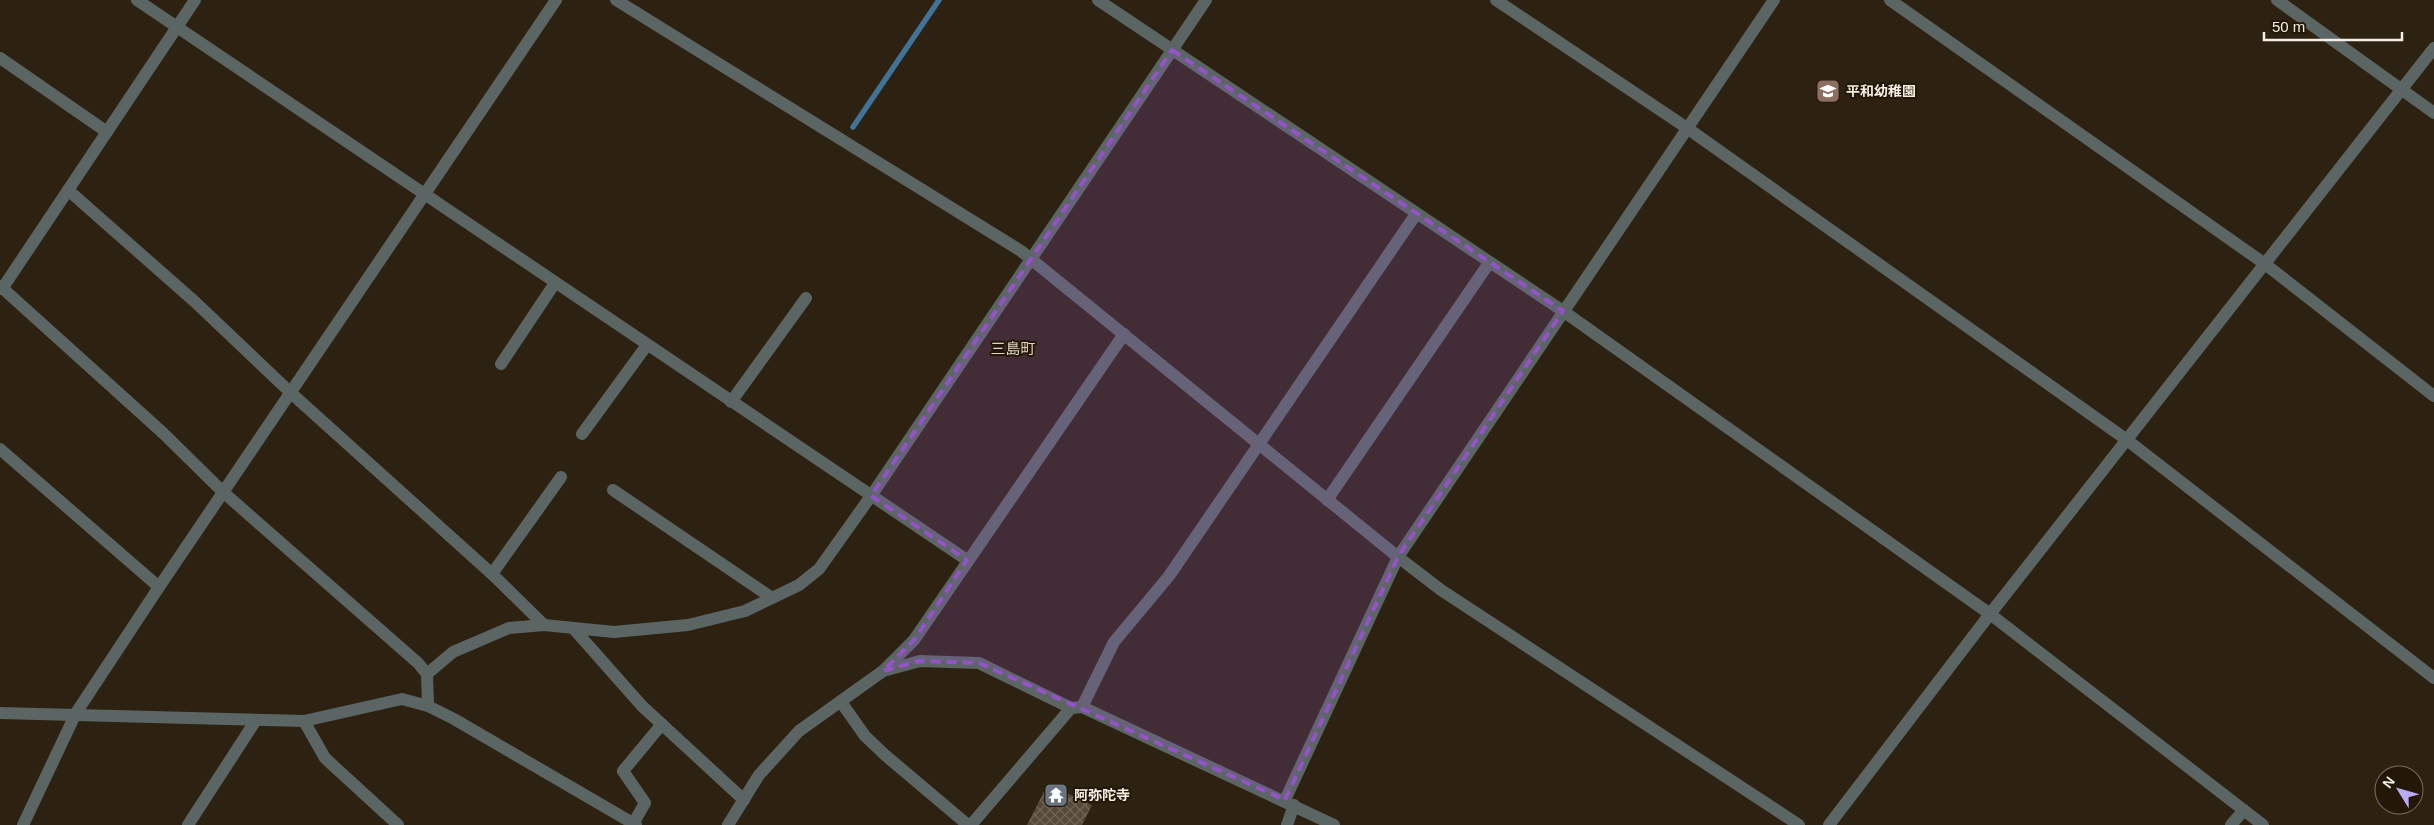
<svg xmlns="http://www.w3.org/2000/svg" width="2434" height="825" viewBox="0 0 2434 825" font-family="Arial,'Noto Sans JP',sans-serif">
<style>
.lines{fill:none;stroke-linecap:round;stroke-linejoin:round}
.stream{stroke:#417297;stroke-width:5.5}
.building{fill:url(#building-cross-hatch)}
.minor{stroke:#5b6664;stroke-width:12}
.tertiary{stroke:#5b6664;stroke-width:12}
.marked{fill:#9453c6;fill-opacity:0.2;stroke:#9453c6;stroke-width:4;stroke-dasharray:10 6;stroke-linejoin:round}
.labels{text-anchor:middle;stroke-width:4;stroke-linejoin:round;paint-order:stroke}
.poi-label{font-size:14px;font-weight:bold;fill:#f6eee4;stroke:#231808;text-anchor:start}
.neighbourhood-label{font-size:15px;fill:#e2d4bf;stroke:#231808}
</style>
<defs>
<pattern id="building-cross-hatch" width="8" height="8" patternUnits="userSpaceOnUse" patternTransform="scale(1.25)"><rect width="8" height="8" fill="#564938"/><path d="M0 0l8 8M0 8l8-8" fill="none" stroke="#6f6455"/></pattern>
</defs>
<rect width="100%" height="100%" fill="#2d2212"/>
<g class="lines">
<polyline class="stream" points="853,127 939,0"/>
</g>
<polygon class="building" points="1048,784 1092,805 1082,825 1027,825"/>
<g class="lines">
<g class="minor">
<polyline points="137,0 967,560"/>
<polyline points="616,0 1021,251 1398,557 1441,590 1799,825"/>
<polyline points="1098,0 1563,311 1990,614 2263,825"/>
<polyline points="1496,0 1687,128"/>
<polyline points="1890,0 2265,264 2434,396"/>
<polyline points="2277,0 2434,113"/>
<polyline points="0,58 107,132"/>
<polyline points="68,190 194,301 291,393 492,574 544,625"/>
<polyline points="0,286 163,433 223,492 418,663 427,674 428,706"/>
<polyline points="2,289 195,0"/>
<polyline points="501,364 555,283"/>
<polyline points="731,402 806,298"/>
<polyline points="582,434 647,345"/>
<polyline points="0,449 159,587"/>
<polyline points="613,490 772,598"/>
<polyline points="1327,500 1489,263"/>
<polyline points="492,574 561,477"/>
<polyline points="573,628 642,706 744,800"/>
<polyline points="883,671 920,661 979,663 1071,708"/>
<polyline points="427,674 453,652 509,628 544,625 614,632 688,625 745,611 799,585 819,569 871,496 1206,0"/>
<polyline points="841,702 865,736 885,755 968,825"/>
<polyline points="1082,707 1114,642 1169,576 1416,214"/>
<polyline points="304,721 325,758 398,825"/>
<polyline points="1285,800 1398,557 1774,0"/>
<polyline points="633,824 645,803 623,771 662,724"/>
<polyline points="188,825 256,720"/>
<polyline points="728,825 759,775 799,731 883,671 914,640 1124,334"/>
<polyline points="971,825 1071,708 1082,707 1334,825"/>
<polyline points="1287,825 1294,805"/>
<polyline points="2231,825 2244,810"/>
</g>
<g class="tertiary">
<polyline points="1687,128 2127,440 2434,678"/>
<polyline points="0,713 304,721 402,699 428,706 454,719 636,825"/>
<polyline points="23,825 76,713 159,587 556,0"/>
<polyline points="1829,825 1990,614 2434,48"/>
</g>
</g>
<path class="marked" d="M1172,50L1563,311L1398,557L1285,800L979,663L920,661L883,671L914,640L967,560L871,496Z"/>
<defs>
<g id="school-square" transform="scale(1.25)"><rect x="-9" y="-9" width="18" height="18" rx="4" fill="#8d6e63" stroke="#231808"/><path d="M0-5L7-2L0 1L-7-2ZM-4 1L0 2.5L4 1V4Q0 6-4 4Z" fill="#fff"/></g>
<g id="temple-square" transform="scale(1.25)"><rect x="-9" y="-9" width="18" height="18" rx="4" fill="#6b7280" stroke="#231808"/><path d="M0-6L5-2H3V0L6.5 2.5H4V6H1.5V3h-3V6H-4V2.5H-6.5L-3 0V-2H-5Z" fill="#fff"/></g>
</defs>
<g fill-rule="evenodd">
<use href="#school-square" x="1828" y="91"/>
<use href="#temple-square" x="1056" y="795"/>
</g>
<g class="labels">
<g class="poi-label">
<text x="1846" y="96">平和幼稚園</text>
<text x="1074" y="800">阿弥陀寺</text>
</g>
<g class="neighbourhood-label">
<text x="1013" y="354">三島町</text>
</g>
</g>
<g transform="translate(2399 790) rotate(307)"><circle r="24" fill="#231808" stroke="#776e60"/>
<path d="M0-4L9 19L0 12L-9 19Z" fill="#b9abf7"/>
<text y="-8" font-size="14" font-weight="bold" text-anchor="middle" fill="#f6eee4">N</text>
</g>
<path d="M2264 32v8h138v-8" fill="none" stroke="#f6eee4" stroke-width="2.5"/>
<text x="2272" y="32" font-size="15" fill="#f6eee4" stroke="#231808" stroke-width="4" paint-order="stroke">50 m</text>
</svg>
